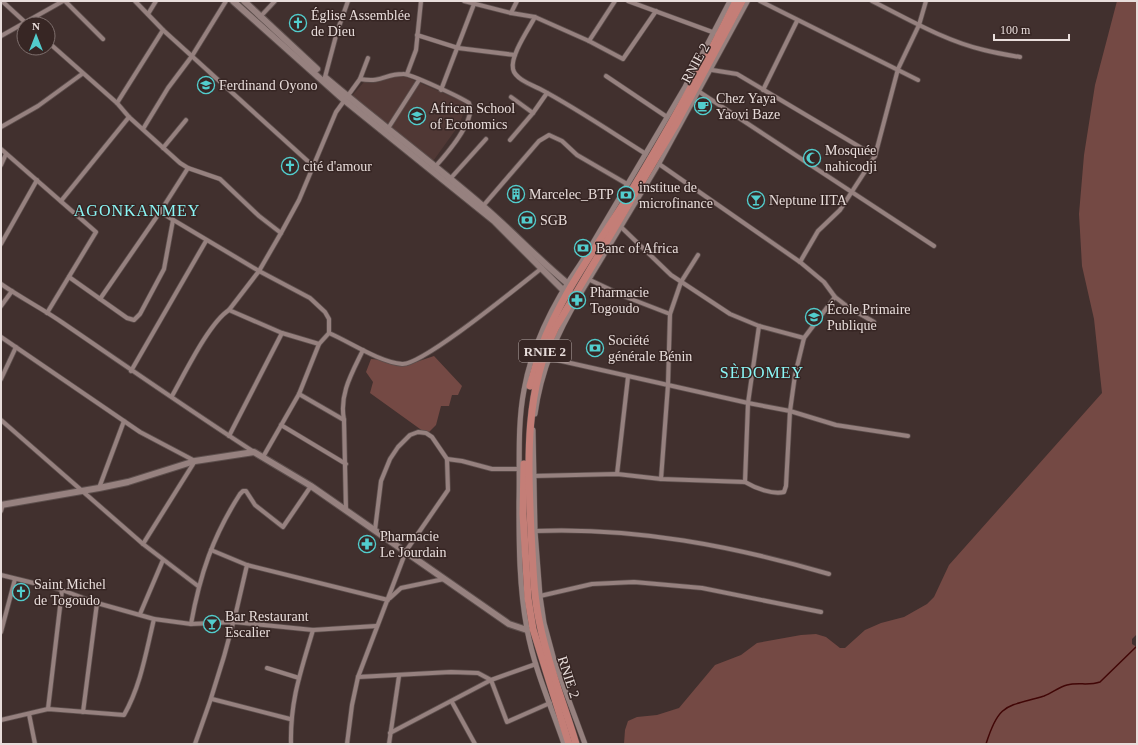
<svg xmlns="http://www.w3.org/2000/svg" width="1138" height="745" viewBox="0 0 1138 745" font-family="'Times New Roman',serif">
<style>
.built{fill:#503835}
.green{fill:#744944}
.lines{fill:none;stroke-linecap:round;stroke-linejoin:round}
.stream{stroke:#410606;stroke-width:1.5}
.minor-casing{stroke:#5d4f4d;stroke-width:5.5}
.tertiary-casing{stroke:#5d4f4d;stroke-width:6}
.secondary-casing{stroke:#5d4f4d;stroke-width:8}
.trunk-casing{stroke:#5d4f4d;stroke-width:8}
.minor{stroke:#96817f;stroke-width:4}
.tertiary{stroke:#96817f;stroke-width:5}
.secondary{stroke:#96817f;stroke-width:6}
.trunk{stroke:#c47e77;stroke-width:7}
.labels{text-anchor:middle;stroke-width:3;stroke-linejoin:round;paint-order:stroke}
.shield{fill:#372624;stroke:#b3a6a4;stroke-width:1}
.shield-label{font-size:13px;font-weight:bold;fill:#e8dddb}
.poi-label{font-size:14px;fill:#e8dddb;stroke:#372624;text-anchor:start}
.street-label{font-size:14px;fill:#e8dddb;stroke:#372624}
.quarter-label{font-size:16px;letter-spacing:1px;fill:#8bf7f7;stroke:#372624}
</style>
<rect width="100%" height="100%" fill="#41302e"/>
<polygon class="built" points="394,76 404,76 464,102 466,107 459,125 431,164 350,98 364,82 371,83 378,82"/>
<g class="green">
<polygon points="1117,1 1137,1 1137,634 1132,639 1132,644 1137,647 1137,744 624,744 625,730 628,721 637,717 657,715 679,708 715,665 741,655 757,643 801,635 816,634 826,637 840,648 845,648 865,630 881,623 904,617 927,604 934,597 949,565 1102,393 1094,319 1082,266 1079,214 1084,155 1095,85"/>
<polygon points="434,356 462,386 458,395 452,395 449,406 441,406 436,425 427,434 370,393 373,382 366,372 371,359 384,360 404,366"/>
</g>
<g class="lines">
<path class="stream" d="M986,744C999,702 1007,707 1044,696C1052,693 1059,687 1067,685C1078,682 1089,686 1100,682L1137,646"/>
<g class="minor-casing">
<g id="minor">
<polyline points="2,1 27,24"/>
<polyline points="65,1 103,39"/>
<polyline points="135,1 163,30 312,165"/>
<polyline points="464,1 511,13 535,17 589,41 623,59 656,11"/>
<polyline points="628,1 715,33"/>
<polyline points="760,1 918,80"/>
<path d="M872,1C908,19 945,41 984,50C996,53 1008,55 1020,57"/>
<polyline points="511,13 517,1"/>
<polyline points="148,14 156,1"/>
<polyline points="260,17 275,1"/>
<path d="M535,17C528,30 510,56 513,69C515,79 532,85 540,89C576,108 611,132 646,154"/>
<polyline points="417,35 458,48 515,55"/>
<polyline points="1,36 63,1"/>
<polyline points="589,41 615,1"/>
<polyline points="48,42 117,103 129,117 180,163 188,168 220,179 259,216 281,233"/>
<polyline points="712,70 737,74 875,156"/>
<polyline points="407,74 416,50 421,1"/>
<polyline points="606,76 667,117"/>
<polyline points="325,77 337,32 348,1"/>
<polyline points="360,79 368,58"/>
<polyline points="441,90 474,4"/>
<polyline points="763,90 797,21"/>
<polyline points="698,91 934,246"/>
<polyline points="511,97 533,113 547,93"/>
<polyline points="117,103 163,30"/>
<polyline points="1,127 38,106 82,74"/>
<polyline points="143,129 168,88 192,56 226,1"/>
<polyline points="387,130 419,80"/>
<polyline points="510,140 533,113"/>
<polyline points="163,148 186,120"/>
<polyline points="1,149 96,232 47,313"/>
<polyline points="659,164 800,262 824,282 835,297 848,307 874,322"/>
<polyline points="1,165 6,154"/>
<polyline points="450,179 486,139"/>
<polyline points="61,201 129,117"/>
<polyline points="483,206 539,141 549,135 562,141 577,155 627,184"/>
<polyline points="160,212 259,271 310,298 325,312 329,319 329,333 319,344 299,394 263,457"/>
<polyline points="621,227 671,275 730,314 759,326 804,338"/>
<polyline points="1,244 37,180"/>
<polyline points="800,262 818,231 840,210 875,156 898,69 919,25 926,1"/>
<polyline points="69,277 127,318 134,320 140,314 164,269 173,220"/>
<polyline points="590,280 626,297 670,314"/>
<path d="M1,284C21,298 43,309 63,323C126,366 189,410 254,452"/>
<polyline points="580,295 659,164 748,1"/>
<polyline points="100,299 160,212 188,168"/>
<polyline points="1,306 12,291"/>
<polyline points="229,310 282,333 319,344"/>
<path d="M329,333C350,342 379,362 402,364C422,366 520,285 542,268"/>
<polyline points="1,337 140,432 195,461 143,544"/>
<polyline points="548,358 748,403 790,411 836,425 908,436"/>
<polyline points="131,371 206,241"/>
<polyline points="1,379 16,347"/>
<polyline points="299,394 344,420"/>
<path d="M172,396C185,373 209,323 229,310L259,271L281,233L299,200L336,112L360,79C383,83 384,74 403,74C409,73 462,98 469,103C477,120 445,156 434,168"/>
<polyline points="1,420 143,544 198,586"/>
<polyline points="281,425 346,464"/>
<polyline points="229,436 282,333"/>
<polyline points="447,459 462,461 492,469 519,469"/>
<polyline points="617,474 628,377"/>
<path d="M533,476L617,474L661,479L745,482C755,488 773,495 784,492L786,486L790,411L795,375L804,338L835,297"/>
<polyline points="661,479 668,385 670,314 681,282 698,255"/>
<polyline points="745,482 748,403 759,326"/>
<polyline points="99,488 124,421"/>
<path d="M346,510L344,420C339,394 352,373 363,350"/>
<polyline points="1,511 3,504"/>
<path d="M535,531C635,527 733,546 829,574"/>
<polyline points="211,550 247,565 388,600"/>
<polyline points="1,575 62,590 97,603 154,619 191,624 234,622 313,630 376,626"/>
<polyline points="540,596 592,584 634,582 702,588 821,612"/>
<polyline points="390,598 401,588 444,579"/>
<polyline points="140,614 163,560"/>
<path d="M191,624C200,574 213,536 240,494L243,491H246L255,505L283,527L311,486"/>
<polyline points="1,632 15,579"/>
<polyline points="267,668 299,678"/>
<polyline points="358,677 451,672 478,673 491,680 507,722 550,703"/>
<polyline points="212,699 290,719"/>
<polyline points="452,702 475,744"/>
<polyline points="48,709 62,590"/>
<polyline points="83,712 97,603"/>
<polyline points="29,714 35,744"/>
<path d="M1,720L48,709L124,715C141,685 146,652 154,619"/>
<polyline points="390,733 491,680 536,664"/>
<path d="M195,744C217,685 234,626 247,565"/>
<path d="M291,744C290,700 301,671 313,630"/>
<polyline points="347,744 352,705 358,677 406,551 448,490 447,459 432,437 426,433 418,432 410,435 398,447 390,459 381,481 375,530"/>
<polyline points="389,744 399,676"/>
</g>
</g>
<g class="tertiary-casing">
<g id="tertiary">
<path d="M535,414C541,370 557,333 580,295L564,291"/>
<polyline points="533,430 535,531 540,596 544,623 554,660 585,744"/>
<path d="M564,744C551,706 534,668 527,629C519,587 519,544 519,502C520,465 517,426 524,390C532,345 555,300 581,263L685,87L730,1"/>
</g>
</g>
<g class="secondary-casing">
<g id="secondary">
<polyline points="233,1 344,100 494,221 564,291"/>
<polyline points="244,1 317,69"/>
<path d="M326,78C378,122 433,163 484,207C513,232 538,259 567,283"/>
<polyline points="1,505 99,488 128,482 195,461 254,452 311,486 509,624 527,630"/>
</g>
</g>
<g class="trunk-casing">
<g id="trunk">
<path d="M541,348C559,299 596,247 624,203C664,137 702,70 736,1"/>
<polyline points="530,386 538,358"/>
<polyline points="524,464 523,514 528,598 533,629 569,744"/>
<path d="M576,744C564,704 548,665 540,625C533,594 533,563 531,532C528,462 524,391 556,327L675,126L742,1"/>
</g>
</g>
<use href="#minor" class="minor"/>
<use href="#tertiary" class="tertiary"/>
<use href="#secondary" class="secondary"/>
<use href="#trunk" class="trunk"/>
</g>
<defs>
<g id="church-ring" transform="scale(0.9)"><circle r="9.5" fill="#372624" stroke="#52cdcd" stroke-width="1.5"/><path d="M-1.2-6h2.4v3.5h3.3v2.4h-3.3V6h-2.4V-.1h-3.3v-2.4h3.3Z" fill="#52cdcd"/></g>
<g id="school-ring" transform="scale(0.9)"><circle r="9.5" fill="#372624" stroke="#52cdcd" stroke-width="1.5"/><path d="M0-5L7-2L0 1L-7-2ZM-4 1L0 2.5L4 1V4Q0 6-4 4Z" fill="#52cdcd"/></g>
<g id="cafe-ring" transform="scale(0.9)"><circle r="9.5" fill="#372624" stroke="#52cdcd" stroke-width="1.5"/><path d="M-5.5-4.5H6V0H3Q3 3.5 0 3.5H-2.5Q-5.5 3.5-5.5 0ZM3-3.2v2h1.7v-2ZM-6 4.5H4V6H-6Z" fill="#52cdcd"/></g>
<g id="university-ring" transform="scale(0.9)"><circle r="9.5" fill="#372624" stroke="#52cdcd" stroke-width="1.5"/><path d="M0-5L7-2L0 1L-7-2ZM-4 1L0 2.5L4 1V4Q0 6-4 4Z" fill="#52cdcd"/></g>
<g id="mosque-ring" transform="scale(0.9)"><circle r="9.5" fill="#372624" stroke="#52cdcd" stroke-width="1.5"/><path d="M3.5-4.9A6 6 0 1 0 3.5 4.9A5 5 0 1 1 3.5-4.9Z" fill="#52cdcd"/></g>
<g id="building-ring" transform="scale(0.9)"><circle r="9.5" fill="#372624" stroke="#52cdcd" stroke-width="1.5"/><path d="M-4-6H4V6H1V3H-1V6H-4ZM-2.5-4.3h1.7v1.8h-1.7ZM.8-4.3h1.7v1.8H.8ZM-2.5-1h1.7V.8h-1.7ZM.8-1h1.7V.8H.8Z" fill="#52cdcd"/></g>
<g id="bank-ring" transform="scale(0.9)"><circle r="9.5" fill="#372624" stroke="#52cdcd" stroke-width="1.5"/><path d="M-6-4H6V4H-6ZM0-2.3a2.3 2.3 0 1 0 0 4.6a2.3 2.3 0 1 0 0-4.6Z" fill="#52cdcd"/></g>
<g id="bar-ring" transform="scale(0.9)"><circle r="9.5" fill="#372624" stroke="#52cdcd" stroke-width="1.5"/><path d="M-6-5H6L.8 .8V4.5H3.5V6h-7V4.5H-.8V.8Z" fill="#52cdcd"/></g>
<g id="pharmacy-ring" transform="scale(0.9)"><circle r="9.5" fill="#372624" stroke="#52cdcd" stroke-width="1.5"/><path d="M-2-6h4v4h4v4h-4v4h-4v-4h-4v-4h4Z" fill="#52cdcd"/></g>
</defs>
<g fill-rule="evenodd">
<use href="#church-ring" x="298" y="23"/>
<use href="#school-ring" x="206" y="85"/>
<use href="#cafe-ring" x="703" y="106"/>
<use href="#university-ring" x="417" y="116"/>
<use href="#mosque-ring" x="812" y="158"/>
<use href="#church-ring" x="290" y="166"/>
<use href="#building-ring" x="516" y="194"/>
<use href="#bank-ring" x="626" y="195"/>
<use href="#bar-ring" x="756" y="200"/>
<use href="#bank-ring" x="527" y="220"/>
<use href="#bank-ring" x="583" y="248"/>
<use href="#pharmacy-ring" x="577" y="300"/>
<use href="#school-ring" x="814" y="317"/>
<use href="#bank-ring" x="595" y="348"/>
<use href="#pharmacy-ring" x="367" y="544"/>
<use href="#church-ring" x="21" y="592"/>
<use href="#bar-ring" x="212" y="624"/>
</g>
<g class="labels">
<rect class="shield" x="519" y="340" width="52" height="22" rx="3"/>
<g class="shield-label">
<text x="545" y="356">RNIE 2</text>
</g>
<g class="poi-label">
<text x="311" y="20">Église Assemblée<tspan x="311" dy="16">de Dieu</tspan></text>
<text x="219" y="90">Ferdinand Oyono</text>
<text x="716" y="103">Chez Yaya<tspan x="716" dy="16">Yaovi Baze</tspan></text>
<text x="430" y="113">African School<tspan x="430" dy="16">of Economics</tspan></text>
<text x="825" y="155">Mosquée<tspan x="825" dy="16">nahicodji</tspan></text>
<text x="303" y="171">cité d'amour</text>
<text x="639" y="192">institue de<tspan x="639" dy="16">microfinance</tspan></text>
<text x="529" y="199">Marcelec_BTP</text>
<text x="769" y="205">Neptune IITA</text>
<text x="540" y="225">SGB</text>
<text x="596" y="253">Banc of Africa</text>
<text x="590" y="297">Pharmacie<tspan x="590" dy="16">Togoudo</tspan></text>
<text x="827" y="314">École Primaire<tspan x="827" dy="16">Publique</tspan></text>
<text x="608" y="345">Société<tspan x="608" dy="16">générale Bénin</tspan></text>
<text x="380" y="541">Pharmacie<tspan x="380" dy="16">Le Jourdain</tspan></text>
<text x="34" y="589">Saint Michel<tspan x="34" dy="16">de Togoudo</tspan></text>
<text x="225" y="621">Bar Restaurant<tspan x="225" dy="16">Escalier</tspan></text>
</g>
<g class="street-label">
<text transform="translate(695 63) rotate(-61)" y="5">RNIE 2</text>
<text transform="translate(569 677) rotate(72)" y="5">RNIE 2</text>
</g>
<g class="quarter-label">
<text x="137" y="216">AGONKANMEY</text>
<text x="762" y="378">SÈDOMEY</text>
</g>
</g>
<rect width="1138" height="745" fill="none" stroke="#e8dddb" stroke-width="4"/>
<g transform="translate(36 36)"><circle r="19" fill="#372624" stroke="#7e6f6d"/>
<path d="M0-3L7 15L0 10L-7 15Z" fill="#52cdcd"/>
<text y="-6" font-size="11" font-weight="bold" text-anchor="middle" fill="#e8dddb">N</text>
</g>
<path d="M994 34v6h75v-6" fill="none" stroke="#e8dddb" stroke-width="2"/>
<text x="1000" y="34" font-size="12" fill="#e8dddb" stroke="#372624" stroke-width="3" paint-order="stroke">100 m</text>
</svg>
